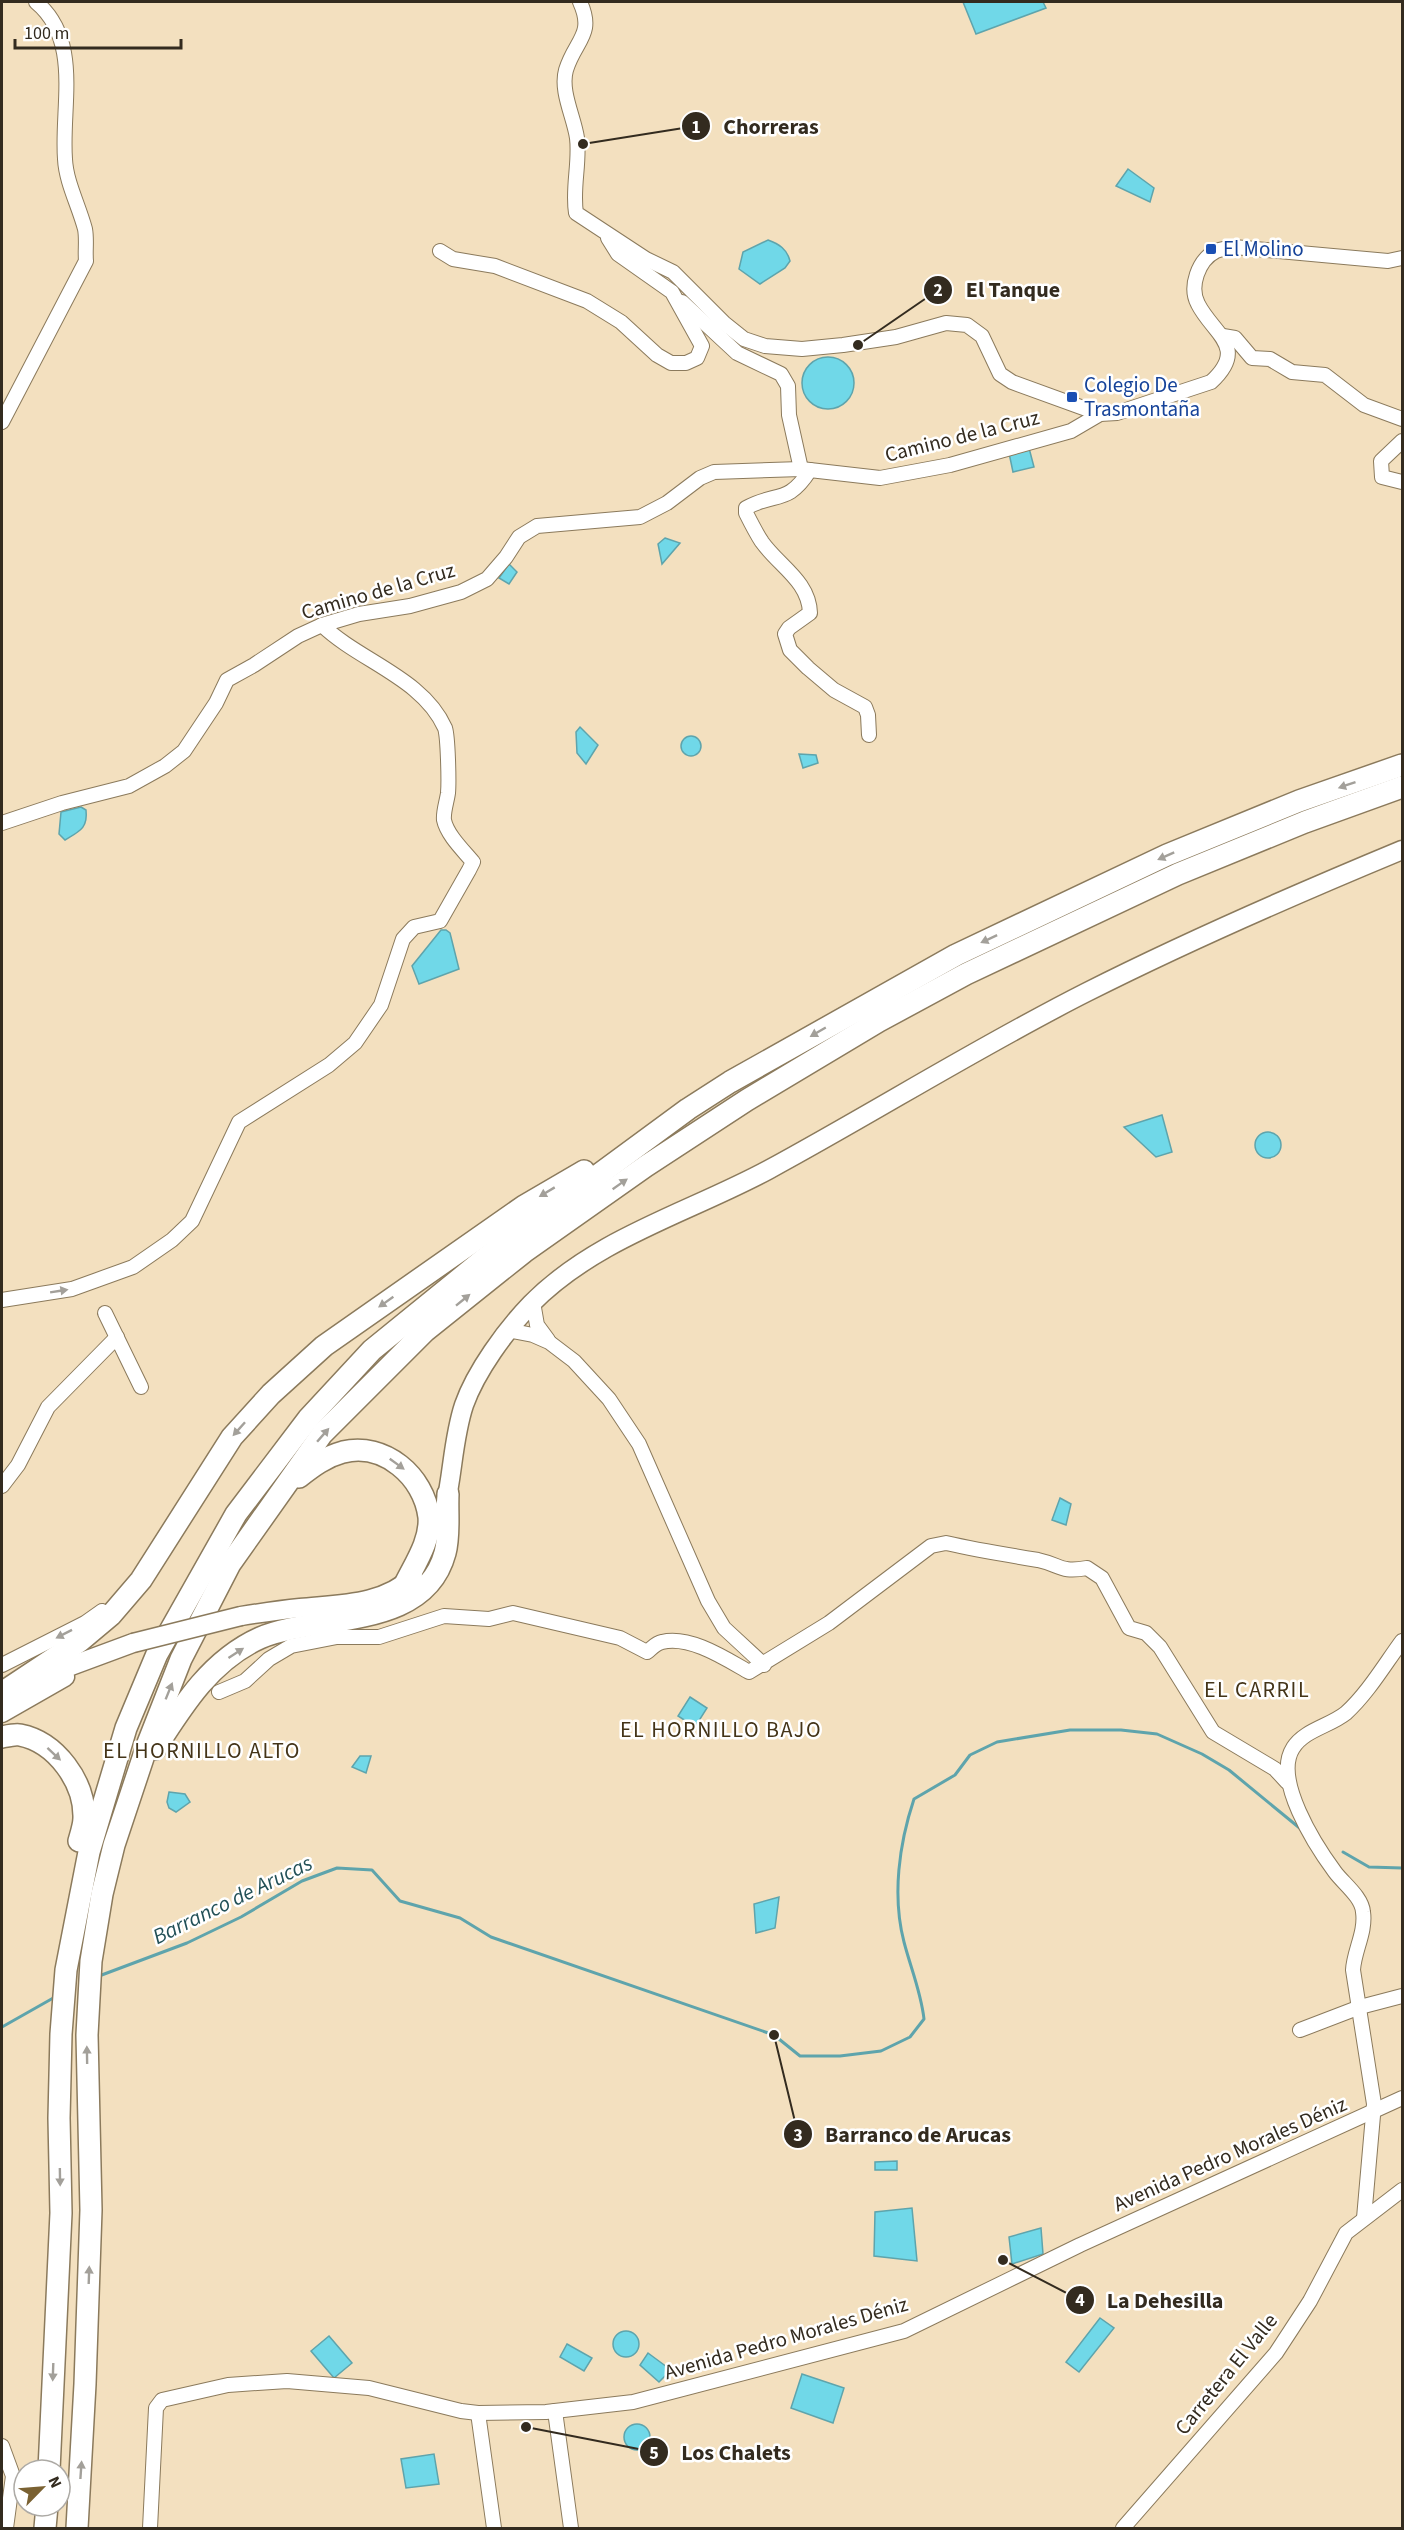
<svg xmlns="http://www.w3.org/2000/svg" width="1404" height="2530" viewBox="0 0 1404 2530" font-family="'Source Sans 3',sans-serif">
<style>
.water{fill:#70d8e8;stroke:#5ea4ac;stroke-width:1.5}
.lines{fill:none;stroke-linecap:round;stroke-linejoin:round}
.stream{stroke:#5ea4ac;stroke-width:3}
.minor-casing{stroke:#8b7a5c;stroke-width:16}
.major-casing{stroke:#8b7a5c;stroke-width:21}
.highway-casing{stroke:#8b7a5c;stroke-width:24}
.minor{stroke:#fff;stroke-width:14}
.major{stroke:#fff;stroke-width:18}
.highway{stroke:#fff;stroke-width:21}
.major-bridge-casing{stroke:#8b7a5c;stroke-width:21;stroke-linecap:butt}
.major-bridge{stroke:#fff;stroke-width:18}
.oneway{fill:#a3a09a}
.transit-dot{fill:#1a4fb4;stroke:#fff;stroke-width:2}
.labels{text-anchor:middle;stroke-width:5;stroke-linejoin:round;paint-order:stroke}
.transit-label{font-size:21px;fill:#164399;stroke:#fff;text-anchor:start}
.street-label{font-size:21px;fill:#332b1f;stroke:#fff}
.neighbourhood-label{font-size:22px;letter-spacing:1.5px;fill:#443418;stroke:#fff}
.water-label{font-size:22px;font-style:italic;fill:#225057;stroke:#fff}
.leader{fill:none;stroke:#332b1f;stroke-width:2}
.callout-dot{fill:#332b1f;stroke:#fff;stroke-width:2}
.mark-label{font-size:18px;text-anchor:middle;font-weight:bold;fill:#fff}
.callout-label{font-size:22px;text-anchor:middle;font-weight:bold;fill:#332b1f;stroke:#fff;stroke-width:5;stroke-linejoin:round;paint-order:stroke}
</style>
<rect width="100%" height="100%" fill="#f3e0bf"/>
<g class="water">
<polygon points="963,2 1043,2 1046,8 976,34"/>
<polygon points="1128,169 1154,188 1150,202 1116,186"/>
<path d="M768,240C779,244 787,249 790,261L785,268L760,284L739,269L743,252Z"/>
<circle cx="828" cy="383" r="26"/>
<polygon points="1029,448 1034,467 1013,472 1009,453"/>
<polygon points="665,538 680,543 662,564 658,544"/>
<polygon points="509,564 517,572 509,584 499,578"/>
<polygon points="580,727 598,745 586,764 577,753 576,732"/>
<circle cx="691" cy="746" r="10"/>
<polygon points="799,754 816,755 818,763 803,768"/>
<path d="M81,807L86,810C88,828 80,831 65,840L59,834L61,812Z"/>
<polygon points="441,930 446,930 450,933 459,969 419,984 412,966"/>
<polygon points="1162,1115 1172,1152 1156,1157 1124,1127"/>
<circle cx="1268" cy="1145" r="13"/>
<polygon points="1060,1498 1071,1504 1066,1525 1052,1520"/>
<polygon points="690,1697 707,1708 695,1727 678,1716"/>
<polygon points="360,1756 371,1756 366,1773 352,1767"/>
<polygon points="169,1792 185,1794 190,1802 176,1812 169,1808 167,1802"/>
<polygon points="779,1897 775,1928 756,1933 754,1904"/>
<polygon points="897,2161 897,2170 875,2170 875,2162"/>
<polygon points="912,2208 917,2261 874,2256 875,2212"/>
<polygon points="1041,2228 1043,2254 1012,2264 1009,2237"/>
<polygon points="1100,2318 1114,2328 1079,2372 1066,2362"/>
<circle cx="626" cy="2344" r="13"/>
<polygon points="329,2336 352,2363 334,2378 311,2351"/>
<polygon points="567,2344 592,2358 584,2371 560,2357"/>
<polygon points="648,2353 671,2370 659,2382 640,2365"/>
<polygon points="802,2374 844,2388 833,2423 791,2408"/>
<circle cx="637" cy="2437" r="13"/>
<polygon points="434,2454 439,2484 406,2488 401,2459"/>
</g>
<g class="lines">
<g class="stream">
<polyline points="1343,1852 1369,1867 1402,1868"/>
<path d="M99,1976L187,1943L241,1917L302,1881L337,1868L372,1870L400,1901L460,1918L491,1937L774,2035L800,2056H840L881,2051L910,2037L924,2019C921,1992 911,1969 904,1942C892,1896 899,1844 914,1799L955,1775L970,1755L997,1742L1070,1730H1121L1157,1734L1202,1754L1229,1770L1302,1830"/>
<polyline points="2,2027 55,1997"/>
</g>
<g class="minor-casing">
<g id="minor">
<path d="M580,2C595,35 575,40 566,70C560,91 574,117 577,138C580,163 572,188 576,213L646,259L673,272L724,323L744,339L765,346L802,349L843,345L896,337L946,323L967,325L982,336L1000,374L1012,382L1100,414"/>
<polyline points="440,251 453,259 495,266 587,301 621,322 657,355 671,363 686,363 697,358 702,346 672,292 618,254 608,238"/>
<polyline points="682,302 737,353 781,374 788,386 789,415 801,469"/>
<polyline points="1223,336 1235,338 1252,358 1270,359 1292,372 1325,375 1364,405 1402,419"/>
<path d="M2,422L86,261C85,251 87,239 85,229C79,206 66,182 65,159C61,107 82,40 36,2"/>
<polyline points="1402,441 1381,461 1382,477 1402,482"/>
<path d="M810,470C787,506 776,491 746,508V513C751,523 756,533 762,542C779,566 809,581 810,613L789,628L785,634L790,650L808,668L834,690L865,707L868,715L869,735"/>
<path d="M2,823L62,803L129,786L165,766L184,751L216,703L227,680L254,665L298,636L322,625L359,614L410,606L461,592L487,579L506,557L519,537L537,526L640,517L667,503L700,478L714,472L801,469L880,478L950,465L1071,431L1100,414L1117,413L1211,382C1249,347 1213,334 1198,304C1189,287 1198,260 1216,251C1221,249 1228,248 1234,247L1388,261L1402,258"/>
<path d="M2,1300L72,1289L97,1280L133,1267L172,1240L192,1221L239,1122L329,1065L355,1043L381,1005L403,939L414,927L440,921L469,870L473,862C464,851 447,835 444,820C443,812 447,801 448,793C449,782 448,737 445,728C423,678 359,661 322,625"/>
<polyline points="533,1302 537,1325 548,1340"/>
<polyline points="105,1313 141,1387"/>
<polyline points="508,1330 533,1335 549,1342 574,1361 609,1399 639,1444 708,1601 724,1628 764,1665"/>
<polyline points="2,1486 18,1465 48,1407 117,1337"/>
<polyline points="2,1665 85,1623 102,1611"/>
<path d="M219,1692L245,1681L269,1659L291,1646L337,1637H379L444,1616L489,1619L513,1613L620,1638L647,1652C652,1648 656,1643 662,1642C690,1635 726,1659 749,1672L829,1623L931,1546L946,1543C977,1550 1007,1555 1038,1560C1061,1565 1060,1573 1087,1568L1102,1578L1129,1628L1146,1633L1160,1647L1213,1732L1275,1769L1287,1782"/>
<polyline points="1300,2030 1360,2007 1402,1996"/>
<path d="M1364,2218L1374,2104L1353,1970C1354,1951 1366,1932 1363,1912C1362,1897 1343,1883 1335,1872C1315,1845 1273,1779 1293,1748C1304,1730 1330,1726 1346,1713C1368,1693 1385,1664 1402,1641"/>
<polyline points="555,2411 571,2528"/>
<polyline points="478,2413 494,2528"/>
<polyline points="2,2446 13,2476 6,2528"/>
<polyline points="150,2528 156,2408 162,2400 228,2385 287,2381 369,2388 461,2411 478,2413 546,2412 633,2402 904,2331 1080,2245 1402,2098"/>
<polyline points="1123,2528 1276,2353 1310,2301 1346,2233 1402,2190"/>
</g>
</g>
<g class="major-casing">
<g id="major">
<path d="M445,1507C453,1473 453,1438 464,1405C476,1371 506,1330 531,1304C596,1238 688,1213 768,1170C875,1112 978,1047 1087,992C1190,940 1296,894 1402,850"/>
<path d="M241,1616C260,1613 280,1610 300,1608C339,1604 384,1605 413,1576"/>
<polyline points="25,1683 133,1643"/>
<polyline points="2,1713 65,1677"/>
</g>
</g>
<g class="highway-casing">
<g id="highway">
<path d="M299,1477C313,1466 325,1457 343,1452C384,1442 424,1476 429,1517C431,1541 414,1565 404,1586"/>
<polyline points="3,1692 80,1641 111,1615 141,1580 232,1437 271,1394 324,1346 524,1206 584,1171"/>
<path d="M2,1737C7,1736 15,1734 20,1735C56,1742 85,1782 84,1818C84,1825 81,1834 79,1841"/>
<path d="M155,1749C183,1705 211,1660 260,1638C319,1613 424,1631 445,1553C450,1535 447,1512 448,1494"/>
<polyline points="49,2470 61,2213 59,2118 61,2034 66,1970 89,1852 126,1728 157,1654 236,1514 308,1419 372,1350 484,1259 688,1109 730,1082 956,955 1167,855 1299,801 1402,765"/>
<polyline points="45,2528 47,2506"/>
<polyline points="77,2528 85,2384 91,2210 87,2035 91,1961 102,1894 114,1845 148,1743 181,1659 230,1564 322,1434 425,1331 524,1252 646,1166 747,1100 879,1021 966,974 1178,874 1305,822 1402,787"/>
</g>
</g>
<use href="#minor" class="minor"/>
<use href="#major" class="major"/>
<use href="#highway" class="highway"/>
<g class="major-bridge-casing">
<polyline id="major-bridge" points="133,1643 241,1616"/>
</g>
<use href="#major-bridge" class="major-bridge"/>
</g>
<defs><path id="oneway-solid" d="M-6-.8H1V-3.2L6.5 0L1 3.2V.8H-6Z" transform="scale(1.5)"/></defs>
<g class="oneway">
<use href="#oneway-solid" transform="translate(1347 785) rotate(161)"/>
<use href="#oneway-solid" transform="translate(1166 856) rotate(156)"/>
<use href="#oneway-solid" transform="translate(989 939) rotate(155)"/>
<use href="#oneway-solid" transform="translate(818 1032) rotate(150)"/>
<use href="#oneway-solid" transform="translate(620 1184) rotate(-35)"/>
<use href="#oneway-solid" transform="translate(547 1192) rotate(149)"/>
<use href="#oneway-solid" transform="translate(59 1291) rotate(-9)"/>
<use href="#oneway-solid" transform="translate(463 1300) rotate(-39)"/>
<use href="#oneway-solid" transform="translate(386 1302) rotate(145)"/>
<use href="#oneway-solid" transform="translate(239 1429) rotate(132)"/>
<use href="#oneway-solid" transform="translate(323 1435) rotate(-49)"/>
<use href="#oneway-solid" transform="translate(397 1464) rotate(36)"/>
<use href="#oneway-solid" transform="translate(64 1634) rotate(153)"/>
<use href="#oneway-solid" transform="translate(236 1653) rotate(-33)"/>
<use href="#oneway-solid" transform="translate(169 1691) rotate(-68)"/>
<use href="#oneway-solid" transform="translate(54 1754) rotate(43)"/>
<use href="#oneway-solid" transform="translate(87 2055) rotate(-91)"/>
<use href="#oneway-solid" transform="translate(60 2177) rotate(89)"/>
<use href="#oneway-solid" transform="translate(89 2275) rotate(-88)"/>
<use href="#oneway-solid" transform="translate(53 2372) rotate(92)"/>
<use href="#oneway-solid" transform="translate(81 2470) rotate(-86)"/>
</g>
<g class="transit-dot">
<rect x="1205" y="243" width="12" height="12" rx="3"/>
<rect x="1066" y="391" width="12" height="12" rx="3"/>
</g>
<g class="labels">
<g class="transit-label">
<text x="1223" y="256">El Molino</text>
<text x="1084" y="392">Colegio De<tspan x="1084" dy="24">Trasmontaña</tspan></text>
</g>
<g class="street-label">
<text transform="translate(962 436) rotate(-14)" y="7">Camino de la Cruz</text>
<text transform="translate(378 591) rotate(-16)" y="7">Camino de la Cruz</text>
<text transform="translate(1230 2154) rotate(-24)" y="7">Avenida Pedro Morales Déniz</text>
<text transform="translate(786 2338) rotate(-16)" y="7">Avenida Pedro Morales Déniz</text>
<text transform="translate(1226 2374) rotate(-51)" y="7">Carretera El Valle</text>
</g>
<g class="neighbourhood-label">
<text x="1257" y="1697">EL CARRIL</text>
<text x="721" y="1737">EL HORNILLO BAJO</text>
<text x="202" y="1758">EL HORNILLO ALTO</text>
</g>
<g class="water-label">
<text transform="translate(232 1899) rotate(-26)" y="8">Barranco de Arucas</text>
</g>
</g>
<path class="leader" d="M583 144L696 126M858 345L938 290M774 2035L798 2134M1003 2260L1080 2300M526 2427L654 2452"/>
<g class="callout-dot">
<circle cx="583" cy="144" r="6"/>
<circle cx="858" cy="345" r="6"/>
<circle cx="774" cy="2035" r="6"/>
<circle cx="1003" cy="2260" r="6"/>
<circle cx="526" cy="2427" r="6"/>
<circle cx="696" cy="126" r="15"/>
<circle cx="938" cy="290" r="15"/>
<circle cx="798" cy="2134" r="15"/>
<circle cx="1080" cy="2300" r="15"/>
<circle cx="654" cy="2452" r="15"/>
</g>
<g class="mark-label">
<text x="696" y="133">1</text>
<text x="938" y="296">2</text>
<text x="798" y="2141">3</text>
<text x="1080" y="2306">4</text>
<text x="654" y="2459">5</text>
</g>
<g class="callout-label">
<text x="771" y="134">Chorreras</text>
<text x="1013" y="297">El Tanque</text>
<text x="918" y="2142">Barranco de Arucas</text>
<text x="1165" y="2308">La Dehesilla</text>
<text x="736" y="2460">Los Chalets</text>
</g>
<rect width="1404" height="2530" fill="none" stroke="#332b1f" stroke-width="6"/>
<g transform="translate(42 2488) rotate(65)"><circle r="28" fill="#ffffff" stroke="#adaaa5" stroke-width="1.5"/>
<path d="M0-4.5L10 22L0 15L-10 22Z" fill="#7a6132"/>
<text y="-9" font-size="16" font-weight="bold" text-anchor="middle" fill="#332b1f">N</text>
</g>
<path d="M15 39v9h166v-9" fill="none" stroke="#332b1f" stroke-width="3"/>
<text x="24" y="39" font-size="18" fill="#332b1f" stroke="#ffffff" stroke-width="4.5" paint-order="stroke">100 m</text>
</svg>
